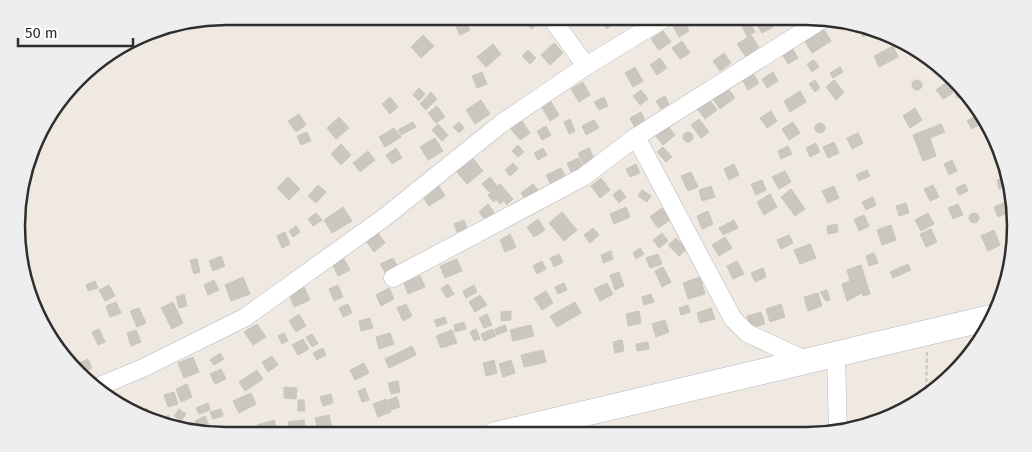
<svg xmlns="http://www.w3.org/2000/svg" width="1032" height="452" viewBox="0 0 1032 452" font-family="'Fira Sans',sans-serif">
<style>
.building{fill:#cbc7bf;stroke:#cbc5ba}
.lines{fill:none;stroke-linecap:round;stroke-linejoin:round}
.street-casing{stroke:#b4b7c1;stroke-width:19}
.secondary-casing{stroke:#b4b7c1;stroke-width:26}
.path{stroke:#c9c9c9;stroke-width:2.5;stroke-dasharray:4 2.5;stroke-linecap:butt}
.street{stroke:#fff;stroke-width:18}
.secondary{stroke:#fff;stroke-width:25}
.rim{fill:none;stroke:#2e2e2e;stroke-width:2.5}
</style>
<rect width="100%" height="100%" fill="#efe9e1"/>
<g class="building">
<polygon points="531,16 539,20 532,29 525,23"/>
<polygon points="600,16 622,16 607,29 598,18"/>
<polygon points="764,16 773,27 762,33 755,22"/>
<polygon points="464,18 470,30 460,35 454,23"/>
<polygon points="748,20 755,32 747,36 741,24"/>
<polygon points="684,21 689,31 679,37 673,26"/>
<polygon points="862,26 872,27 874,30 863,37 858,28"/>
<polygon points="823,28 831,41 812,53 804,40"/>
<polygon points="663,31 671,42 659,50 651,39"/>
<polygon points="423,35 434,46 421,58 411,47"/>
<polygon points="751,35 759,47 746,57 737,44"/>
<polygon points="682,41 690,53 680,59 672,48"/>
<polygon points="554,43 563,53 550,65 541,55"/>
<polygon points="493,44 501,54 486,67 477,57"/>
<polygon points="893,46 898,57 879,67 874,56"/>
<polygon points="792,48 798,58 788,64 782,54"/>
<polygon points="528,50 536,58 530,64 522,56"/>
<polygon points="724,53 731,63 720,71 713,61"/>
<polygon points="660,58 667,68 657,75 650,65"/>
<polygon points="814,60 819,67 812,72 807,64"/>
<polygon points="937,64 945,68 947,72 941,76 935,65"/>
<polygon points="635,67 643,81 633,87 625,73"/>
<polygon points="840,67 843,72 833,78 830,73"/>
<polygon points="482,72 487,84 477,88 472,76"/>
<polygon points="752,72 759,83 748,90 742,79"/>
<polygon points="773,72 778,81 767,88 762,79"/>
<circle cx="917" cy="85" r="5"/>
<polygon points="815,80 820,88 815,92 809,84"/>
<polygon points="834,80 844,92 836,100 826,87"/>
<polygon points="583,82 590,95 579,102 571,89"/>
<polygon points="947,82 953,93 943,99 936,90"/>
<polygon points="725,84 735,98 720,109 710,95"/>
<polygon points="958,86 965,95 957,98 954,88"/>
<polygon points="419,88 425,94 419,101 413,95"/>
<polygon points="641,90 648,99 640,105 633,96"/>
<polygon points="800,91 806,102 790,112 784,101"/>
<polygon points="431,92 437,99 426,110 420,104"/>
<polygon points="665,96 669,104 661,109 656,101"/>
<polygon points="390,97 398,107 390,114 382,104"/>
<polygon points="604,97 608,106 599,110 594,102"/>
<polygon points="708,98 717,110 705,119 696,107"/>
<polygon points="481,100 490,114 475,124 466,110"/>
<polygon points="550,100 559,115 550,121 541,106"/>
<polygon points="437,106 445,117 436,123 428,113"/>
<polygon points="915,108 922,120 910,128 903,116"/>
<polygon points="771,111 777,121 767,128 760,118"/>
<polygon points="641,112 646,122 635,128 630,118"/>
<polygon points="299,114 306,125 296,132 288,121"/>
<polygon points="975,116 980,124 972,129 967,121"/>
<polygon points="339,117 349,128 336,139 327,128"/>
<polygon points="570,119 575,131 569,134 564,122"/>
<polygon points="699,119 709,132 701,138 691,125"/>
<polygon points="594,120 599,128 586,135 582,126"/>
<polygon points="522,121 530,133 520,140 511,129"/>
<polygon points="413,122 416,127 401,135 398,130"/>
<polygon points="459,122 464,128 459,133 453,127"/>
<polygon points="793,122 800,133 789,140 782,129"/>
<circle cx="820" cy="128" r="5"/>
<polygon points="438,124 448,135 442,141 432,130"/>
<polygon points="941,124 945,132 930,138 936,156 923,161 913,135"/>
<polygon points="667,125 675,135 663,145 655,135"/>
<polygon points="546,126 551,135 542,140 537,131"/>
<polygon points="394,128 401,137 385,147 379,137"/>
<circle cx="688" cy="137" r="5"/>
<polygon points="307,132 311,141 301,145 297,136"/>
<polygon points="858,133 863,143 852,149 847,138"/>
<polygon points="435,138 443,151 428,160 420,147"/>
<polygon points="834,142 839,153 828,158 823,147"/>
<polygon points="816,143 820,152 810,157 806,148"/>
<polygon points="341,144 351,155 341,165 331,154"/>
<polygon points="518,145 524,152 518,157 512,151"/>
<polygon points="788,146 792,154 781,159 778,151"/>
<polygon points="663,147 672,157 666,162 657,152"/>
<polygon points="396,148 402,158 392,164 386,155"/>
<polygon points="543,148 547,155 538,160 534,153"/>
<polygon points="589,148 595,160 584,165 578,153"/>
<polygon points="368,151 375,160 360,172 353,163"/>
<polygon points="472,157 483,171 467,184 456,171"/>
<polygon points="579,158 583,167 571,172 567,163"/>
<polygon points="952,160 957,171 949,175 944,164"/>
<polygon points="513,163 518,169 510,176 505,170"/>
<polygon points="636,164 640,173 630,177 626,169"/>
<polygon points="734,164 739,175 729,180 724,169"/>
<polygon points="561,168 566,178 551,185 546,175"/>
<polygon points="867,170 870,176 859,181 856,175"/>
<polygon points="785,171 791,182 779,189 772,177"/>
<polygon points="691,172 698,187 688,191 681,176"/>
<polygon points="288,177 300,189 289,200 277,188"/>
<polygon points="490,177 497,186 489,192 482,184"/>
<polygon points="601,178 610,190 600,198 591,186"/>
<polygon points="1006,178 1009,187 999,189 997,180"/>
<polygon points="762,180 766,190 756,195 751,184"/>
<polygon points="437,183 445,196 429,206 421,194"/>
<polygon points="500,184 513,199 507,205 504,201 500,204 496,199 494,202 488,195"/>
<polygon points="533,184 540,193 527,202 521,193"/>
<polygon points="965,184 968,191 959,195 956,188"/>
<polygon points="318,185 326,192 316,203 308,196"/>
<polygon points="933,185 939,197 930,201 924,189"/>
<polygon points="711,186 715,197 702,201 699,190"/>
<polygon points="834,186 839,198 828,203 822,191"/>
<polygon points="620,189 626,197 619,203 613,195"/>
<polygon points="791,189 805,209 795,216 781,197"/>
<polygon points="642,190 651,196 647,202 638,196"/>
<polygon points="770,194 777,207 764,215 757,202"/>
<polygon points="873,197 876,205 866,210 862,202"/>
<polygon points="1005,202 1010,212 998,217 994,207"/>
<polygon points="906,203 909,213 899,216 896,206"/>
<polygon points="488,204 498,218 490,225 479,212"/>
<polygon points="958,204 963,215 953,219 948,208"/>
<polygon points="343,207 352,221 332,233 324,220"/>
<polygon points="626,207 630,217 614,224 610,214"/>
<polygon points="662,208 670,220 658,228 650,217"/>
<polygon points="708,211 713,224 702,229 697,216"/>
<polygon points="562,212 577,230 564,241 549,223"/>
<circle cx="974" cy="218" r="5"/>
<polygon points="316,213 322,220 313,226 308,219"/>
<polygon points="928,213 934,224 921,231 915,220"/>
<polygon points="864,215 869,226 859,231 854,219"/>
<polygon points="538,219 545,230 534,237 527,227"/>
<polygon points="464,220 467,228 457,232 454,224"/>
<polygon points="734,220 738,228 723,235 719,228"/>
<polygon points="837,224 838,232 828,234 827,226"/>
<polygon points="891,225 896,240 882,245 877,230"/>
<polygon points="296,226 300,232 293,237 289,231"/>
<polygon points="593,228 599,235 590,243 584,235"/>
<polygon points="931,229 937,242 926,247 920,234"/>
<polygon points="994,230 1000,245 988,251 981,236"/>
<polygon points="285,232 290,244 282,248 277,236"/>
<polygon points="377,232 385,243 374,252 366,241"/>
<polygon points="662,233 668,241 659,248 653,240"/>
<polygon points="510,234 516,247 505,252 500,240"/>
<polygon points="789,235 793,243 781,249 777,240"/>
<polygon points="725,237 732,248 719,256 712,245"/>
<polygon points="676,238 687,249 679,256 668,245"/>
<polygon points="810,244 816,258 800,264 794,250"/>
<polygon points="640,248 644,254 636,259 633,253"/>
<polygon points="611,251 613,259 603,263 601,255"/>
<polygon points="874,253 878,263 869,266 866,256"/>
<polygon points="559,254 563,262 554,267 550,258"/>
<polygon points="658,254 662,264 650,268 646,258"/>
<polygon points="221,256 225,266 213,271 209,261"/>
<polygon points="393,258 398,267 386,274 380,264"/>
<polygon points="197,259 200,272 194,274 190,260"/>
<polygon points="344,259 350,270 338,276 333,265"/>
<polygon points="457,259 462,271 445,278 440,266"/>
<polygon points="542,261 546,269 537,274 533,266"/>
<polygon points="737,261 744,274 733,279 727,266"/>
<polygon points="908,264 911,270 893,278 890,272"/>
<polygon points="861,265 870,294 863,296 862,293 847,301 842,284 850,281 847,270"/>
<polygon points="663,267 671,282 662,287 655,271"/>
<polygon points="763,268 766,277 755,282 751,273"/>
<polygon points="619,272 624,286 615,290 610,275"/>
<polygon points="420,276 425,287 408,294 404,283"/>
<polygon points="243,277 250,294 231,301 225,285"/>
<polygon points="700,277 705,294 688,299 683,283"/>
<polygon points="214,280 219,290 208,295 204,285"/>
<polygon points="95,281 98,288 88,291 86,285"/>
<polygon points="564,283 567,290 558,294 555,287"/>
<polygon points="607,283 613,294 600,301 594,289"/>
<polygon points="448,284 454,294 447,298 441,289"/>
<polygon points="109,285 115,296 105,301 99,290"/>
<polygon points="338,285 343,297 334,301 329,289"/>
<polygon points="474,285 477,292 466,298 463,291"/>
<polygon points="304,287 310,300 294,307 289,294"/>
<polygon points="389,288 394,299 381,306 376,295"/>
<polygon points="827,290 830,300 826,301 820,292"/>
<polygon points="546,291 553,303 542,310 534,298"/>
<polygon points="818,293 822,306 808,311 804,297"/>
<polygon points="184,294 187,306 179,308 176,297"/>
<polygon points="651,294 654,302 644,305 642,297"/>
<polygon points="480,295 487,305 475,312 469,302"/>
<polygon points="116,302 121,313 110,317 106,306"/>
<polygon points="173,302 183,323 172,329 161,308"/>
<polygon points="575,302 581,313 557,327 550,316"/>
<polygon points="348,304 352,313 343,317 339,308"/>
<polygon points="406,304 412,316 403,321 397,308"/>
<polygon points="781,304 785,317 770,322 766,309"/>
<polygon points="688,305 690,312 681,315 679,308"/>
<polygon points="139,308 146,323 137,327 130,311"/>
<polygon points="711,308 715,319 700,323 697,313"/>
<polygon points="511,311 511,320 501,321 501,312"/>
<polygon points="639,311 641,323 628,326 626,314"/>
<polygon points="761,312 765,324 751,328 747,316"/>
<polygon points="299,314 306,326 296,332 289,321"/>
<polygon points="487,314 492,325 484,328 479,318"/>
<polygon points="445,317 447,323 437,327 434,320"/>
<polygon points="370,318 373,328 361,331 359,321"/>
<polygon points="665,320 669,332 656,337 652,324"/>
<polygon points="464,322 466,329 455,332 454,325"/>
<polygon points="257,324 266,337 253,345 244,332"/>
<polygon points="505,325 507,331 497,335 495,329"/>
<polygon points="531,325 534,336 513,341 510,330"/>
<polygon points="99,329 105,342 98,345 92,332"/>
<polygon points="476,329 480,339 474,341 470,332"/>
<polygon points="493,329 496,336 484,341 481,334"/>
<polygon points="136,330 141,342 131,346 127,333"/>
<polygon points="452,330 457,343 441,348 436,336"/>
<polygon points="284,333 288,341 282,344 278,336"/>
<polygon points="390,333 394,344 379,349 376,337"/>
<polygon points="312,334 318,343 312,347 306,337"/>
<polygon points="303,339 309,349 298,355 292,345"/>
<polygon points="622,340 624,351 615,353 613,342"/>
<polygon points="648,342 649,349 637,351 636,344"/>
<polygon points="412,346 416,355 389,368 385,359"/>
<polygon points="323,348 326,355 317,360 313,353"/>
<polygon points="543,350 546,362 524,367 521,355"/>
<polygon points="220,353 224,359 214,365 210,360"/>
<polygon points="272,356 278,365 268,372 262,362"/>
<polygon points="193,357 199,372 184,378 178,363"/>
<polygon points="88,359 92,368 80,374 74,365"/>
<polygon points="494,360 497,373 486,376 483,363"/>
<polygon points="511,360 515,373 503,377 499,364"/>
<polygon points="364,363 369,373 355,380 350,370"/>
<polygon points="221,369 226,379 215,384 210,374"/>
<polygon points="257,370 263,379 245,391 239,382"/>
<polygon points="398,381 400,392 391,394 388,383"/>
<polygon points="187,384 192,397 181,402 176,389"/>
<polygon points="284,387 297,388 296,399 284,398"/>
<polygon points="365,388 369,400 362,402 358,391"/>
<polygon points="174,392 178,404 168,407 164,395"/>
<polygon points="251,393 256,404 239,413 233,401"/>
<polygon points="331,394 333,403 323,406 320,397"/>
<polygon points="397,397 400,407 391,410 388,400"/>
<polygon points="386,399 391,412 378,417 373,404"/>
<polygon points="298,400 304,400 305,411 298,411"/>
<polygon points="208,403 210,410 199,414 196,408"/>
<polygon points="147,408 151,418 149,419 137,412"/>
<polygon points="179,409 186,414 181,421 174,416"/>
<polygon points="221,409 223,416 213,419 210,412"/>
<polygon points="169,415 173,425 161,425 159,419"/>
<polygon points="329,415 332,428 318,431 315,418"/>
<polygon points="205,416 209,425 198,430 195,421"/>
<polygon points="274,420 279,436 260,436 257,425"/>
<polygon points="304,420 306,431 290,433 288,422"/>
</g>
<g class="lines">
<g class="street-casing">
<g id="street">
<polyline points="550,16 586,66"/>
<polyline points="636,137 733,319 747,333 807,361"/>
<polyline points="393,278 583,177 636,137 823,19"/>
<polyline points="836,353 838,433"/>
<polyline points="95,388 143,368 244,318 385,217 502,123 586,66 668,16"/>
</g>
</g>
<g class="secondary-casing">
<polyline id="secondary" points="494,435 993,317"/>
</g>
<polyline class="path" points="926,395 927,352"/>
<use href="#street" class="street"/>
<use href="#secondary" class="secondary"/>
</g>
<path d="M0 0H1032V452H0ZM226 25H806A201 201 0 0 1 1007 226V226A201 201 0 0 1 806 427H226A201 201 0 0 1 25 226V226A201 201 0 0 1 226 25Z" fill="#eee" fill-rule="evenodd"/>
<path class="rim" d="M226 25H806A201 201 0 0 1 1007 226V226A201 201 0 0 1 806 427H226A201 201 0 0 1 25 226V226A201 201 0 0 1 226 25Z"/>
<path d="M18 38v8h115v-8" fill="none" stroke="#2e2e2e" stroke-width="2.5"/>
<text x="25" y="38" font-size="15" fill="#2e2e2e" stroke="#ffffff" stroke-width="4" paint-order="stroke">50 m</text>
</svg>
